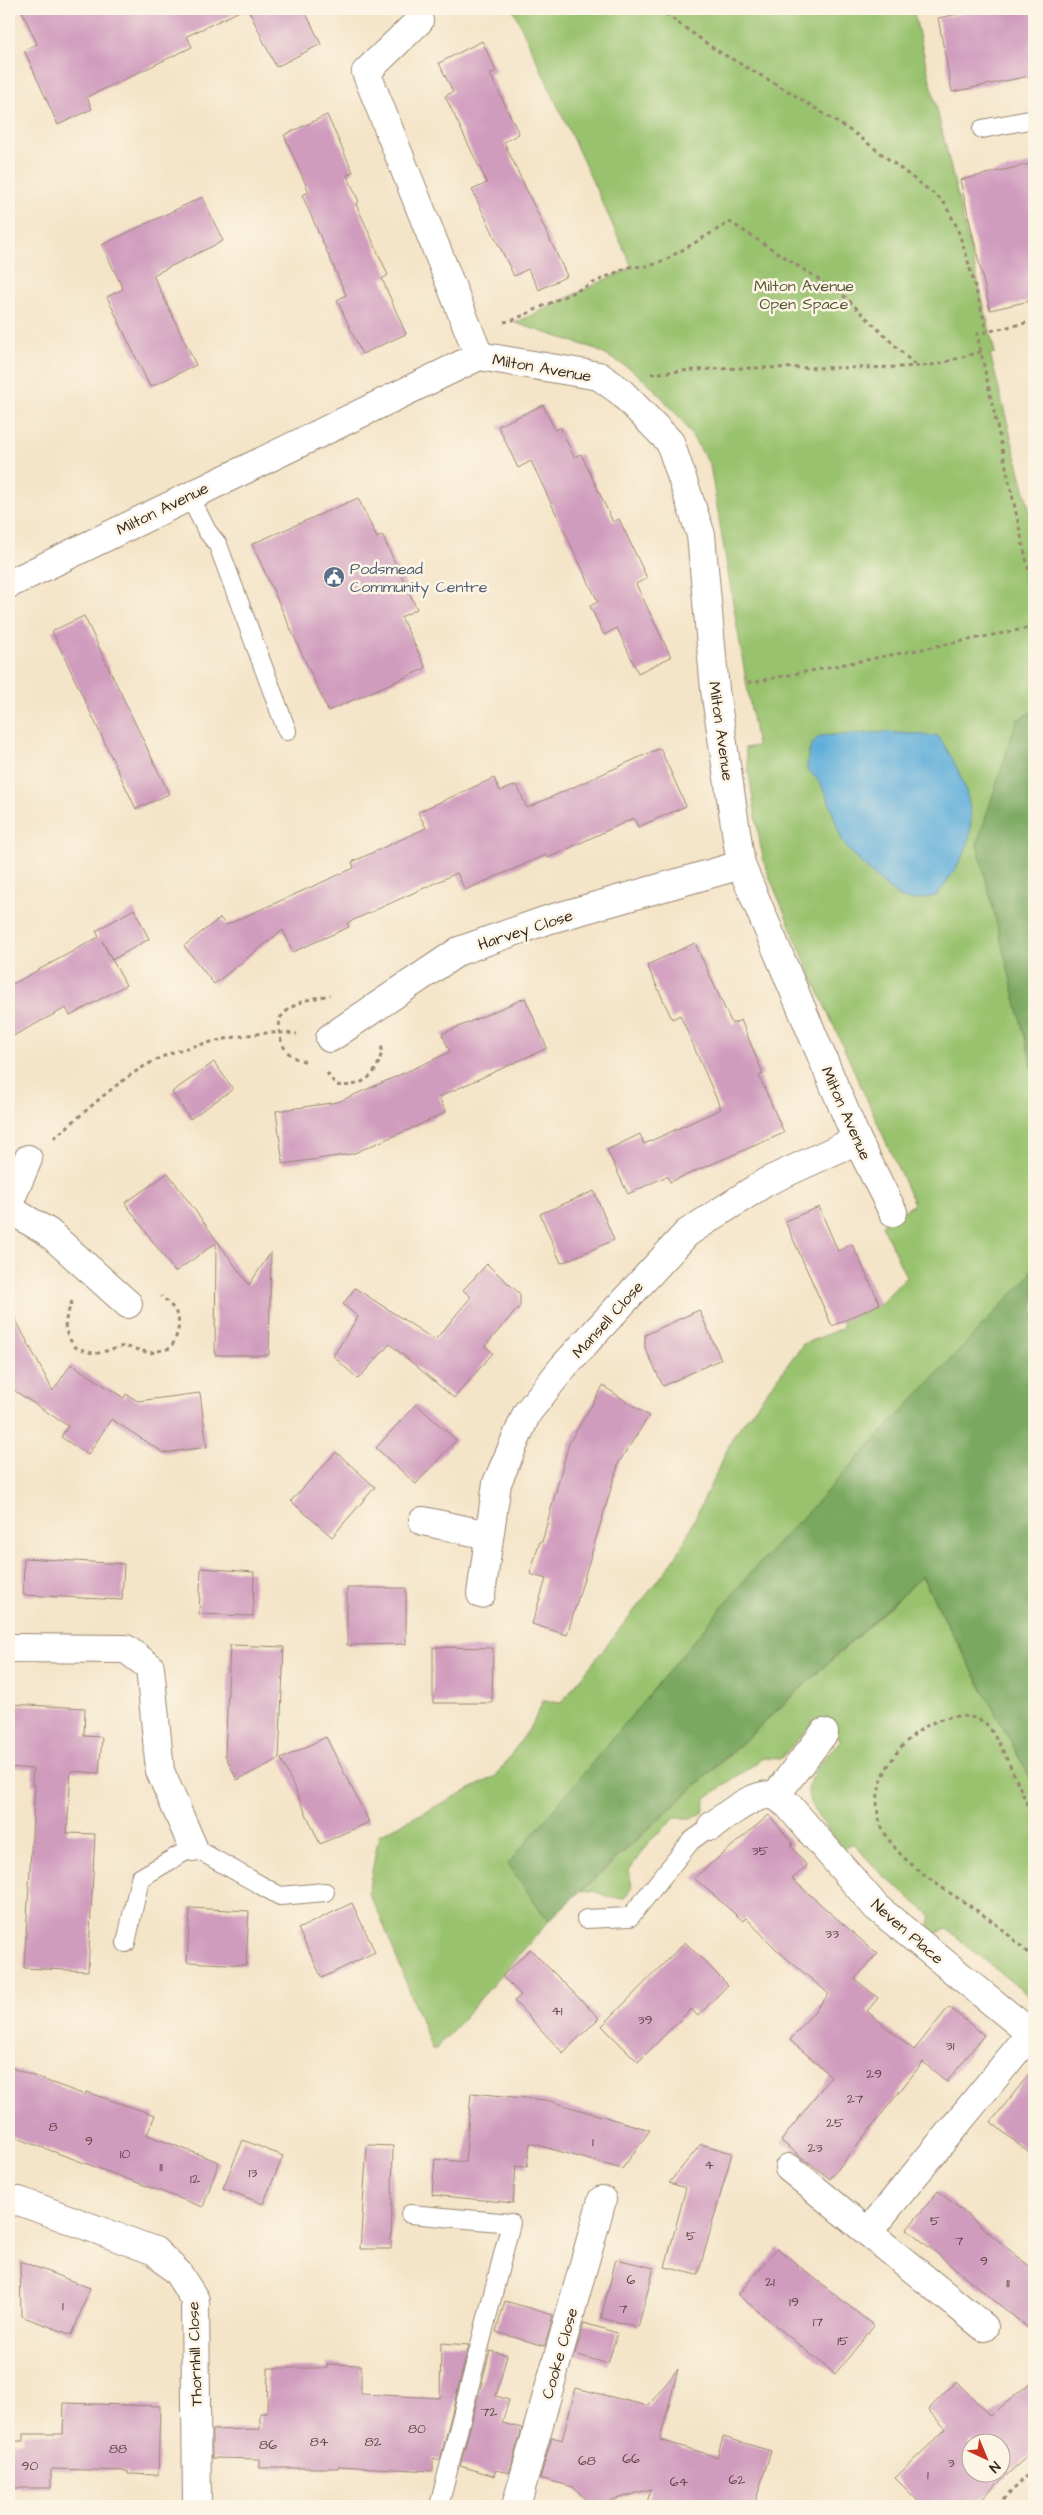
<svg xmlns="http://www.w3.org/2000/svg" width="1043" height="2515" viewBox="0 0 1043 2515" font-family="'Architects Daughter',sans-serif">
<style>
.green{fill:#99c26e;stroke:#6a7646}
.forest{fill:#7aa861;stroke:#5a6940}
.water{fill:#60afda;stroke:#4e6c7c}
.building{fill:#d09cbe;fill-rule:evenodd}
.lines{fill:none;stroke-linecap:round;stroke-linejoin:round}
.lane-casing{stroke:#988773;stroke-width:20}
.street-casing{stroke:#988773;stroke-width:30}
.path{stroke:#988773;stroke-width:3;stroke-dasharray:4 4;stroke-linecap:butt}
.lane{stroke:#fff;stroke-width:18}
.street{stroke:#fff;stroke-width:28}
.labels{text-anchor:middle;stroke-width:5;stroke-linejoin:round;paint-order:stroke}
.number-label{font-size:14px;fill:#604646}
.park-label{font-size:16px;fill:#575836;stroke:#fcf5e5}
.street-label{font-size:16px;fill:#3b2a1e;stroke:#fcf5e5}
.service-label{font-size:16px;fill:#4e5e75;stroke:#fcf5e5;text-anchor:start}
</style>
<rect width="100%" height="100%" fill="#fcf5e5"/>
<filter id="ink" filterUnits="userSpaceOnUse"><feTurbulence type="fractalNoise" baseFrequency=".02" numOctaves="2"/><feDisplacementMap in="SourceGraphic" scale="10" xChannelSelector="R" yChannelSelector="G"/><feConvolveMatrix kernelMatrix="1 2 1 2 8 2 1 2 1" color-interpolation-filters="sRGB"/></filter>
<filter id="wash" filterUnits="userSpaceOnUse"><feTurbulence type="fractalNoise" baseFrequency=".0096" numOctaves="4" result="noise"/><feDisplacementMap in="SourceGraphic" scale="20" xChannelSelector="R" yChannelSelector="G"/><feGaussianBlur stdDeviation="1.12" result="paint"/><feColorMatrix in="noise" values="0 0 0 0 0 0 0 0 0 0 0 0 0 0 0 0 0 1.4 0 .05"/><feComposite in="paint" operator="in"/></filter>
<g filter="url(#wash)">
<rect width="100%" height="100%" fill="#f4e4c8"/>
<g class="green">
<polygon points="513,9 913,9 995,353 990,354 1034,528 1034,1407 572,1895 436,2049 432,2049 379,1913 368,1893 379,1835 496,1776 532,1725 543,1701 561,1703 671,1564 681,1548 734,1435 803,1344 843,1328 842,1321 880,1304 906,1277 882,1225 914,1204 810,973 766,869 760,844 745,748 757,746 710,465 682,420 653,388 631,369 593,348 515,323 632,267"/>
<path d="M922,1577L1034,1785V2014L1029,2010L1030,1997L947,1929L934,1934L928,1928L931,1916L878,1871L853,1843L843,1848C802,1798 792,1790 841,1740L818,1718L780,1759L763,1758L706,1798L703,1812L694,1818H675L651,1840L629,1870L632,1887L625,1898C609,1902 598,1888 582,1891Z"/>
</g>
<g class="forest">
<polygon points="1034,710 1034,1074 977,844 1017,720"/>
<polygon points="1034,1262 1034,1785 922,1576 548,1921 508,1864 752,1571 1030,1275"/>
</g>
<path class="water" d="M887,732L938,736C961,768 982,816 964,854C957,869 946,883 936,896C925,898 913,902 902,898C893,895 847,851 843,842C832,818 830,786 807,770C807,757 809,744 820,736Z"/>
<g id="blocks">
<g class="building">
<polygon points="21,9 244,9 187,36 192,47 87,97 92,109 58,125 24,50 37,44"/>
<polygon points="248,9 304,9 321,44 276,67"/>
<polygon points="984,9 1034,9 1034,75 952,92 938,18"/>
<polygon points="482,41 496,71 490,74 519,134 504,142 567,276 539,290 528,269 514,276 472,190 487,183 445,96 453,92 439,63"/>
<polygon points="327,115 353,172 347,175 359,202 356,204 388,275 382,279 406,334 362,354 337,300 346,295 302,195 309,192 284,135"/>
<polygon points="1034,163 1034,300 990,310 960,180"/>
<polygon points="202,197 223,241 153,275 196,365 150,387 107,297 123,289 102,245"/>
<polygon points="543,405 555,430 560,427 574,457 581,454 613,522 619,519 647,578 636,584 671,657 638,673 617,628 604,635 590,606 598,602 531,461 518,468 498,426"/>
<polygon points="358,498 377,538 382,535 417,609 401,617 426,668 328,711 252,544"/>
<polygon points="84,616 169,794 136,809 52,631"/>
<polygon points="660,748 686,806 638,827 634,818 548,858 546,855 465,890 457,873 347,923 349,927 293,952 283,930 214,984 184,946 220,918 226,925 354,868 352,862 426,828 418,812 494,778 500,791 517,785 527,808"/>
<polygon points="134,909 149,939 112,960 102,941 126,985 70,1016 66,1008 9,1038 9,986 99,937 96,931"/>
<polygon points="695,943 732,1024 741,1020 763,1074 759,1076 784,1133 670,1182 667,1176 628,1194 607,1150 640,1134 644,1144 721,1109 680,1015 672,1019 647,965"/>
<polygon points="525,998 547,1048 439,1097 446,1112 417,1126 352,1154 283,1164 276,1111 338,1102 395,1077 450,1052 442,1034"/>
<polygon points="214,1062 233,1089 190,1119 172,1092"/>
<polygon points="168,1173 249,1285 271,1252 269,1355 215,1355 216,1243 175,1272 125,1203"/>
<polygon points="594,1191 614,1240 561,1263 540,1214"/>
<polygon points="819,1207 838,1251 852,1244 880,1304 832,1326 785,1221"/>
<polygon points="487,1264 520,1294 520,1306 485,1346 493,1353 454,1398 390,1344 358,1379 333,1356 358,1317 343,1304 355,1288 435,1340 471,1297 463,1290"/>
<polygon points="9,1307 53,1391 71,1364 124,1398 126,1394 138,1401 200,1393 207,1447 164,1453 111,1419 88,1455 61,1437 68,1426 9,1387"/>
<polygon points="699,1310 721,1359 663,1386 645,1348 645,1335"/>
<polygon points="603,1386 649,1416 619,1462 567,1635 532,1624 546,1579 530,1574 540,1541 542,1542 569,1443"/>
<polygon points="416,1404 456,1440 416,1484 376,1448"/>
<polygon points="336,1452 375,1487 332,1537 291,1501"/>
<polygon points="24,1558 124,1564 122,1600 23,1595"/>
<polygon points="201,1568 254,1572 253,1616 199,1614"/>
<polygon points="347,1588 406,1588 406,1644 347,1645"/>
<polygon points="230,1645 284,1647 279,1759 237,1780 225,1755"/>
<polygon points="433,1647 493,1648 492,1703 433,1703"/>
<polygon points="9,1704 85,1708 84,1736 102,1737 99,1773 71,1771 67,1833 95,1834 88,1971 24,1968 35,1785 32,1785 33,1769 9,1767"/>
<polygon points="326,1737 369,1822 320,1844 281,1759"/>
<polygon points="769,1815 793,1844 791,1846 807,1866 792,1879 877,1954 855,1979 878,1998 867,2011 914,2050 949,2007 984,2035 947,2082 923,2062 830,2179 781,2141 831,2076 790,2040 829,1994 778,1951 746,1918 743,1921 694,1878"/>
<polygon points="352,1903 375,1952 322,1978 298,1929"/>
<polygon points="190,1908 249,1911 246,1965 187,1962"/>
<polygon points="685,1942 728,1985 698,2016 691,2009 638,2062 602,2026"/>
<polygon points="530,1949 599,2018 563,2053 514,2001 521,1995 502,1976"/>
<polygon points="9,2067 85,2095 86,2092 155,2115 147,2135 219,2162 203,2207 9,2135"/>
<polygon points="1034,2068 1034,2157 991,2122"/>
<polygon points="471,2093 546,2100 650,2130 622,2169 530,2143 527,2167 516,2166 513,2203 432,2195 435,2159 465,2162"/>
<polygon points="243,2140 283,2156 263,2204 223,2188"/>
<polygon points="701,2144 732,2153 698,2275 665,2267 686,2188 669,2183"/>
<polygon points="367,2145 393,2146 391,2249 360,2249"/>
<polygon points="938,2191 1034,2270 1034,2333 907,2229"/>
<polygon points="777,2248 874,2326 835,2374 738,2295"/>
<polygon points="616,2259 654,2268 638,2327 601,2318"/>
<polygon points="20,2261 90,2288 72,2335 21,2316"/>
<polygon points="505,2301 553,2315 545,2346 496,2332"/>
<polygon points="584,2323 617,2333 608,2364 575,2354"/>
<polygon points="441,2343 469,2345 440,2460 433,2458 433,2471 338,2466 338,2468 260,2468 260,2459 212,2458 212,2430 260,2429 260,2413 267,2413 268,2368 327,2368 327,2364 361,2365 361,2394 440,2398"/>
<polygon points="490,2351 507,2355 496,2396 509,2400 502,2423 522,2428 509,2473 497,2470 495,2476 460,2466"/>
<polygon points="678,2369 660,2440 717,2457 723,2437 771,2451 754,2506 646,2506 651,2489 593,2506 573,2487 540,2478 552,2437 562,2440 576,2388 648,2406"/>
<path d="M1034,2380V2450L973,2506H923L895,2478L946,2429L928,2410L956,2381L990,2416ZM970,2442H1000V2472H970Z"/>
<polygon points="64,2403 160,2406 158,2475 128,2474 128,2471 51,2469 51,2488 9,2488 9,2441 23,2441 23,2434 63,2434"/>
</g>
</g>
</g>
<g filter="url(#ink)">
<use href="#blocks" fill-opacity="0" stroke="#988773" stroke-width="1"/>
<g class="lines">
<g class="lane-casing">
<g id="lane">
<polyline points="982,129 1034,119"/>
<polyline points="189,495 207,531 218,545 287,731"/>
<polyline points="586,1919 630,1917 691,1841 712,1826"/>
<polyline points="126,1943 140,1878 193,1847 280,1896 325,1892"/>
<polyline points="410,2214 511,2223 439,2506"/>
</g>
</g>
<g class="street-casing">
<g id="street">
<polyline points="419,21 366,72 479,356"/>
<polyline points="9,584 479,356 599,376 620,391 670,442 701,535 715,690 741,865 857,1140 893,1212"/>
<polyline points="330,1038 459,951 547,920 741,865"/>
<polyline points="9,1203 28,1159"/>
<polyline points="9,1209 48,1232 128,1304"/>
<polyline points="423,1521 488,1535"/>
<polyline points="481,1594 497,1483 527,1413 564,1366 687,1233 766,1182 857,1140"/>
<polyline points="9,1648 126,1649 150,1667 160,1771 193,1847"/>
<polyline points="775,1796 824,1733"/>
<path d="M712,1826C726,1816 756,1790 775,1796C779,1797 784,1803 788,1805L876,1907L1034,2036"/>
<polyline points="789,2168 984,2327"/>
<polyline points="9,2202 19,2201 155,2251 178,2273 195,2300 197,2506"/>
<polyline points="868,2232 1031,2033"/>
<polyline points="516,2506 602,2200"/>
</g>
</g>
<g class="path">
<polyline points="659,9 716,50 788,91 857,135 943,201 956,225 966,254 987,331"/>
<polyline points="1034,321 977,334 1034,595"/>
<polyline points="504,322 513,320 628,267 650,266 667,259 730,222 843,295 915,365"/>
<path d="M651,374C741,363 832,371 922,366C941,365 962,356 981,352"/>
<polyline points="748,683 1034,627"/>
<path d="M305,1061C283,1058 277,1037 280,1018C294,1001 310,999 330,995"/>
<path d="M327,1073L336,1085C364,1089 381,1073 382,1045"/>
<path d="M54,1138C88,1110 120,1077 160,1058C180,1048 203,1044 225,1039C250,1034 272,1031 297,1034"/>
<path d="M72,1301C65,1323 60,1326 75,1347L95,1354L124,1346L150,1353L171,1348C183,1324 182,1314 161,1296"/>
<path d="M1034,1819C1024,1799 998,1732 984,1722C976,1717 966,1716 958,1716C912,1718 863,1780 881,1825C897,1866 958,1896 992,1921C1007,1933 1021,1946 1034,1959"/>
<polyline points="997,2506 1034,2469"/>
</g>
<use href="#lane" class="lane"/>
<use href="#street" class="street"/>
</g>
</g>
<defs>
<g id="civic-disc" transform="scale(1.125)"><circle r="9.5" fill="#5c6f8a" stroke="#fcf5e5"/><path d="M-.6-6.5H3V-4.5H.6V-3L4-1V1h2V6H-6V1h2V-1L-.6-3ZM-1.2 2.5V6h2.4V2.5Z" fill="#fff"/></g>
</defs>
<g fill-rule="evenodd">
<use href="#civic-disc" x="334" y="577"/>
</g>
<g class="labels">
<g class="number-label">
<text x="760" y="1855">35</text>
<text x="832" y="1938">33</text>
<text x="557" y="2015">41</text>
<text x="645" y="2024">39</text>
<text x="950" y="2050">31</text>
<text x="874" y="2078">29</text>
<text x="855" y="2103">27</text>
<text x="835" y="2127">25</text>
<text x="53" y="2131">8</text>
<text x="89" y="2145">9</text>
<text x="593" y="2146">1</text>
<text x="815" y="2152">23</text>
<text x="125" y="2158">10</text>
<text x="709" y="2169">4</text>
<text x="161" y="2171">11</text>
<text x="253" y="2177">13</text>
<text x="195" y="2183">12</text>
<text x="935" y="2225">5</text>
<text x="691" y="2240">5</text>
<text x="959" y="2245">7</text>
<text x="984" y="2265">9</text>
<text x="631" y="2284">6</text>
<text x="770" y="2286">21</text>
<text x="1008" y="2287">11</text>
<text x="794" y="2306">19</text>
<text x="63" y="2310">1</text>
<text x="623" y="2313">7</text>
<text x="818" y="2326">17</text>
<text x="843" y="2345">15</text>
<text x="489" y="2416">72</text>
<text x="417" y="2433">80</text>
<text x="319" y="2446">84</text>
<text x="373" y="2446">82</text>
<text x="268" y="2449">86</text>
<text x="118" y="2453">88</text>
<text x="631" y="2463">66</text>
<text x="587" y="2465">68</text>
<text x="951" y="2467">3</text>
<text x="30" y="2470">90</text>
<text x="928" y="2479">1</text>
<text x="737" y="2484">62</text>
<text x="679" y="2486">64</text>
</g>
<g class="park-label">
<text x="804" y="291">Milton Avenue<tspan x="804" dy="18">Open Space</tspan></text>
</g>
<g class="street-label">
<text transform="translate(542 367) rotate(10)" y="6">Milton Avenue</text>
<text transform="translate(162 508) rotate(-26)" y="6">Milton Avenue</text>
<text transform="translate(722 731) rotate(82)" y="6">Milton Avenue</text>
<text transform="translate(525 929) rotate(-18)" y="6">Harvey Close</text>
<text transform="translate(847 1113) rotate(66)" y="6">Milton Avenue</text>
<text transform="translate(607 1319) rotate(-48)" y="6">Mansell Close</text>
<text transform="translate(908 1931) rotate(41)" y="6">Neven Place</text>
<text transform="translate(559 2353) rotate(-74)" y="6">Cooke Close</text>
<text transform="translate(194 2354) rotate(-92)" y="6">Thornhill Close</text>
</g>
<g class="service-label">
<text x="350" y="574">Podsmead<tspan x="350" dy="18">Community Centre</tspan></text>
</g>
</g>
<rect width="1043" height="2515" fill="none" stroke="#fcf5e5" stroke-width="30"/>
<g transform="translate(986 2458) rotate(136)"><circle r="24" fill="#fcf5e5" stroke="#afa495"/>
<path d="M0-4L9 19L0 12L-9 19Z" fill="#c8321e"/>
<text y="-8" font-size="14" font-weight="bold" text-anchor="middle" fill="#3b2a1e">N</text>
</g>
</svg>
